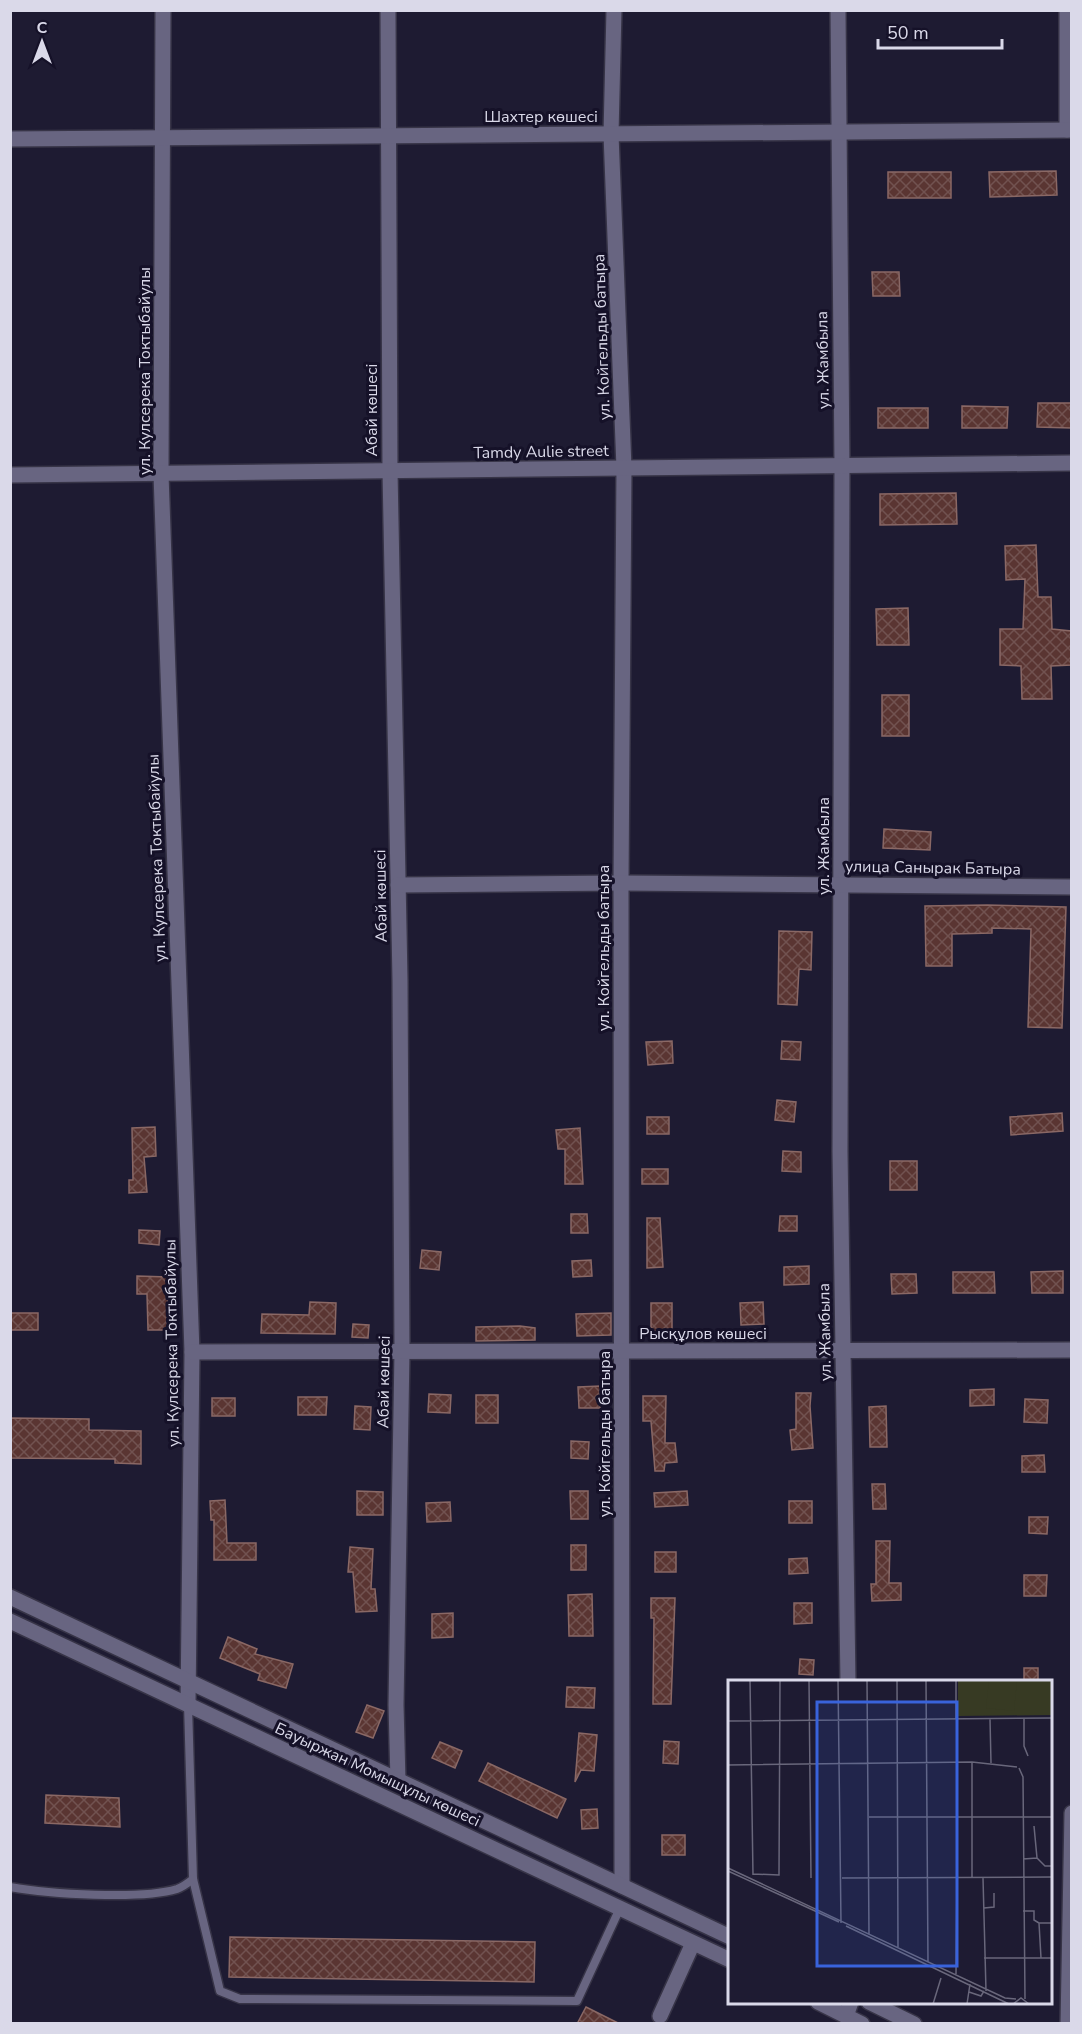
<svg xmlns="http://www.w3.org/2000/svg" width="1082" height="2034" viewBox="0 0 1082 2034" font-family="'Nunito Sans',sans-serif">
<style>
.building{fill:url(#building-cross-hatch);stroke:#8a6865;stroke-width:1.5}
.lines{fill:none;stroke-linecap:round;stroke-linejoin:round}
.lane-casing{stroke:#373447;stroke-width:11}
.street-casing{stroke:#373447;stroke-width:18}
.secondary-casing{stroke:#373447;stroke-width:18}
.lane{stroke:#686581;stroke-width:8}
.street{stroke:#686581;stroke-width:15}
.secondary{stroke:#686581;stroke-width:15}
.labels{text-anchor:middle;stroke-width:6;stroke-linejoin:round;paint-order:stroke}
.street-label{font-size:16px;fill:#dad9e9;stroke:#151128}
.inset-road{fill:none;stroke:#69677b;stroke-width:1.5}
.view{fill:#3963db;fill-opacity:0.15;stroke:#3963db;stroke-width:3}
.inset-edge{fill:none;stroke:#dad9e9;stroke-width:3}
</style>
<defs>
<pattern id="building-cross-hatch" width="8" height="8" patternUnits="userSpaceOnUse" patternTransform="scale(1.5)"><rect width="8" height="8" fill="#5a3532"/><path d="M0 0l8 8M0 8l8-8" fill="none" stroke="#715250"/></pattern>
</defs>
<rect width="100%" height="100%" fill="#1e1b32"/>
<g class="building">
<polygon points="1056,171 1057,195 990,197 989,172"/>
<rect x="888" y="172" width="63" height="26"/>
<polygon points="872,272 899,272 900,296 873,296"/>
<polygon points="1038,403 1071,403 1071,428 1037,427"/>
<polygon points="962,406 1008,407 1007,428 962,428"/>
<rect x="878" y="408" width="50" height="20"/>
<polygon points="956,493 957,524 880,525 880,494"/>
<polygon points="1036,545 1038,597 1051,597 1052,629 1071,631 1071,665 1051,666 1052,699 1022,699 1021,666 1000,665 1000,629 1023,629 1025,579 1006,580 1005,546"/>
<polygon points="908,608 909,645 877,645 876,609"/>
<rect x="882" y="695" width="27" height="41"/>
<polygon points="884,829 931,832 930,850 883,848"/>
<polygon points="987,905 1066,907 1062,1028 1028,1027 1031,929 992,928 992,933 952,934 952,966 926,966 925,906"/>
<polygon points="779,931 812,932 811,970 799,969 797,1005 778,1004"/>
<polygon points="672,1041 673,1063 648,1065 646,1042"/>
<polygon points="782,1041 801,1042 800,1060 781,1059"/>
<polygon points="777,1100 796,1102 794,1122 775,1120"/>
<polygon points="1062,1113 1063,1131 1011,1135 1010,1117"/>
<rect x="647" y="1117" width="22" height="17"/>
<polygon points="155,1127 156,1156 144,1157 147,1192 129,1193 129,1180 133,1180 132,1128"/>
<polygon points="580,1128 583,1184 565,1184 565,1149 558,1149 556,1130"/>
<polygon points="783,1151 801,1152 801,1172 782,1171"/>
<rect x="890" y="1161" width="27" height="29"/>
<rect x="642" y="1169" width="26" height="15"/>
<polygon points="571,1214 587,1214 588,1233 571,1233"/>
<polygon points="780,1216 797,1216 797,1231 779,1231"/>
<polygon points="647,1218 660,1218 663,1267 647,1268"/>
<polygon points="139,1230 160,1231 159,1245 139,1243"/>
<polygon points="422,1250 441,1252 439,1270 420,1268"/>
<polygon points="591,1260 592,1276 573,1277 572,1261"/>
<polygon points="809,1266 809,1284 784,1285 784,1267"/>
<polygon points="1063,1271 1063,1293 1032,1293 1031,1272"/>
<polygon points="953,1272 994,1272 995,1293 953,1293"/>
<polygon points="891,1274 916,1274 917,1293 892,1294"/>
<polygon points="137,1276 168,1277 167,1330 148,1330 147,1294 137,1294"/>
<polygon points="310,1302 336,1303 335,1334 261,1333 262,1314 309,1315"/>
<polygon points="763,1302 764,1324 741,1325 740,1303"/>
<rect x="651" y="1303" width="21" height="28"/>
<rect x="10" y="1313" width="28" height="17"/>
<polygon points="611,1313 611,1335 577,1336 576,1314"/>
<polygon points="353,1324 369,1325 368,1338 352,1337"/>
<polygon points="520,1326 535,1328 535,1340 476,1341 476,1327"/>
<polygon points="600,1386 600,1408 579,1408 578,1387"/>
<polygon points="994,1389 994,1405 970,1406 970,1390"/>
<polygon points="796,1393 811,1393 810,1406 813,1448 792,1450 790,1430 796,1429"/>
<polygon points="429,1394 451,1395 450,1413 428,1412"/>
<rect x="476" y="1395" width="22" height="28"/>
<polygon points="643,1396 666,1396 665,1443 675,1443 677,1462 665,1463 664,1471 655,1471 651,1421 643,1421"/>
<polygon points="298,1397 327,1397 326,1415 298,1415"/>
<rect x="212" y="1398" width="23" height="18"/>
<polygon points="1025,1399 1048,1400 1047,1423 1024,1422"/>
<polygon points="355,1406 371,1407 370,1430 354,1429"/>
<polygon points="886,1406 887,1447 870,1447 869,1407"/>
<polygon points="10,1418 89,1419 89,1430 141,1431 141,1464 115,1463 115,1459 10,1458"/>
<polygon points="571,1441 589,1442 588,1459 571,1458"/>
<polygon points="1044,1455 1045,1472 1022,1472 1022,1456"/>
<polygon points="872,1484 885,1484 886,1509 873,1509"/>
<polygon points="357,1491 383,1492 383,1515 357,1515"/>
<polygon points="570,1491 588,1491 588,1519 571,1519"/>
<polygon points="687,1491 688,1505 655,1507 654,1493"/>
<polygon points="225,1500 227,1543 256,1543 256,1560 214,1560 214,1520 211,1520 210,1501"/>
<rect x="789" y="1501" width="23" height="22"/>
<polygon points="450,1502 451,1521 427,1522 426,1503"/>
<polygon points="1029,1517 1048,1517 1047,1534 1029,1533"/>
<polygon points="876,1541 890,1541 889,1583 901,1583 901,1600 872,1601 871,1584 876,1584"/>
<rect x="571" y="1545" width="15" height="25"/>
<polygon points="350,1547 373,1549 371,1589 375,1589 377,1611 356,1612 353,1572 348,1572"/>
<rect x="655" y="1552" width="21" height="20"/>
<polygon points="807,1558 808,1573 789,1574 789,1559"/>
<polygon points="1024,1575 1047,1575 1046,1596 1024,1596"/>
<polygon points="592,1594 593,1636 569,1636 568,1595"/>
<polygon points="651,1598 675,1598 671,1704 653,1704 654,1618 651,1618"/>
<polygon points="794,1603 812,1603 812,1623 794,1624"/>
<polygon points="453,1613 453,1637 432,1638 432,1614"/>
<polygon points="228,1637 257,1649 255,1654 293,1664 286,1688 258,1680 260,1674 220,1658"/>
<polygon points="800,1659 814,1660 813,1675 799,1674"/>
<rect x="1024" y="1668" width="14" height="14"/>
<polygon points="567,1687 595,1688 594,1708 566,1707"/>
<polygon points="367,1705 384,1711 373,1738 356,1732"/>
<polygon points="579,1733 597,1735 594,1771 581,1770 575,1782"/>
<polygon points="664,1741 679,1742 678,1764 663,1763"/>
<polygon points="440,1742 462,1751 455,1768 432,1758"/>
<polygon points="488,1763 566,1799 557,1818 479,1781"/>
<polygon points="46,1795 119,1798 120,1827 45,1823"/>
<polygon points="597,1809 598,1828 582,1829 581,1810"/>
<rect x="662" y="1835" width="23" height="20"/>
<polygon points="230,1937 535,1942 534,1982 229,1977"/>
<polygon points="586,2007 620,2024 577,2024"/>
</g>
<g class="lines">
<g class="lane-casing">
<g id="lane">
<polyline points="188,1704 193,1879 220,1991 240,1999 577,2001 620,1908"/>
<path d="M10,1887C49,1894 141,1900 177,1889C183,1887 188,1883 193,1879"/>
</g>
</g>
<g class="street-casing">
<g id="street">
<polyline points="163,10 161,474 192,1352 188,1704"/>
<polyline points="388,10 390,471 400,980 402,1352 396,1705 398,1781"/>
<polyline points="614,10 611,134 624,468 621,883 622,1886"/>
<polyline points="838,10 842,466 840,1152 848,1682"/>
<polyline points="1067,130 1067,10"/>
<polyline points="10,139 1072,130"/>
<polyline points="398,885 621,883 1072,887"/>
<polyline points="192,1352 1072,1350"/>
<polyline points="660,2016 693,1943"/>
<polyline points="846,2016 851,2002"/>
<polyline points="1068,2024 1072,1813"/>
</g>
</g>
<g class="secondary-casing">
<g id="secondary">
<polyline points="10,475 1072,463"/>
<polyline points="10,1597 730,1937"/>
<polyline points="10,1621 730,1960"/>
<polyline points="818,2002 862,2024"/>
<polyline points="869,2002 914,2024"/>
</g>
</g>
<use href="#lane" class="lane"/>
<use href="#street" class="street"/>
<use href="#secondary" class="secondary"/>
</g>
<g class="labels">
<g class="street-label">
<text x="541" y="122">Шахтер көшесі</text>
<text transform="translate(601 337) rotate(-92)" y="6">ул. Койгельды батыра</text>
<text transform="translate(822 360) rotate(-91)" y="6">ул. Жамбыла</text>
<text transform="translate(144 371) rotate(-90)" y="6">ул. Кулсерека Токтыбайулы</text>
<text transform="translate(371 410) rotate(-90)" y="6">Абай көшесі</text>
<text transform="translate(541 451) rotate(-1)" y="6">Tamdy Aulie street</text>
<text transform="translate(823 846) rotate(-90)" y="6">ул. Жамбыла</text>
<text transform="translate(156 858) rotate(-92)" y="6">ул. Кулсерека Токтыбайулы</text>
<text transform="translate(933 867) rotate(1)" y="6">улица Санырак Батыра</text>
<text transform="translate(380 896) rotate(-91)" y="6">Абай көшесі</text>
<text transform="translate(603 948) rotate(-90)" y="6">ул. Койгельды батыра</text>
<text transform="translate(824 1332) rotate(-91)" y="6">ул. Жамбыла</text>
<text x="703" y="1339">Рысқұлов көшесі</text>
<text transform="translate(171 1343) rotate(-91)" y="6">ул. Кулсерека Токтыбайулы</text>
<text transform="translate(383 1382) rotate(-89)" y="6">Абай көшесі</text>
<text transform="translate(604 1434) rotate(-90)" y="6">ул. Койгельды батыра</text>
<text transform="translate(378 1774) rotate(25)" y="6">Бауыржан Момышұлы көшесі</text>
</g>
</g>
<g transform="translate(728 1680)">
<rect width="324" height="324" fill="#1e1b32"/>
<path d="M230,0H324V35L230,36Z" fill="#373a23"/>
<path d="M261,0H289L286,31L258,28Z" fill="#373a23"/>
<path class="inset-road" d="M22,0L25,195M81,0L83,198M110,0L113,243M139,0L141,254M169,0L170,267M198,0L200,282M228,39V0M262,39L263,83M296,39V66L300,76M0,41L324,38M0,85L244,82L289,87M291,88L295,97L297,319M141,137H324M306,146L309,178M295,179L309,178L317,186H324M0,188L277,318L288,319M0,191L111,242M25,194L51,195L52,0M114,198L324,197M244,198V82M255,198L258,311M256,228L266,227V213M295,231H306V240L311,243M118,246L281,324M256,278H324M313,278L311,243H324M228,294L229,198M241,312L253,316L256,311M205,324L213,298M239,324L242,304M285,324L293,318L301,324"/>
<path class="view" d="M89,22H229V286H89Z"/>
<rect width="324" height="324" class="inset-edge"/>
</g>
<rect width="1082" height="2034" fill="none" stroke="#dad9e9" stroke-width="24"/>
<g transform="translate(42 42)" stroke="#151128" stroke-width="4.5" paint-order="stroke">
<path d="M0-4.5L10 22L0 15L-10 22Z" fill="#dad9e9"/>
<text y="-9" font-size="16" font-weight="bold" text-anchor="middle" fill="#dad9e9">С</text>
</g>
<path d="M878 39v9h124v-9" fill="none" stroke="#dad9e9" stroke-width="3"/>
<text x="887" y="39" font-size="18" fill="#dad9e9" stroke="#151128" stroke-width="4.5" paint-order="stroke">50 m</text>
</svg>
